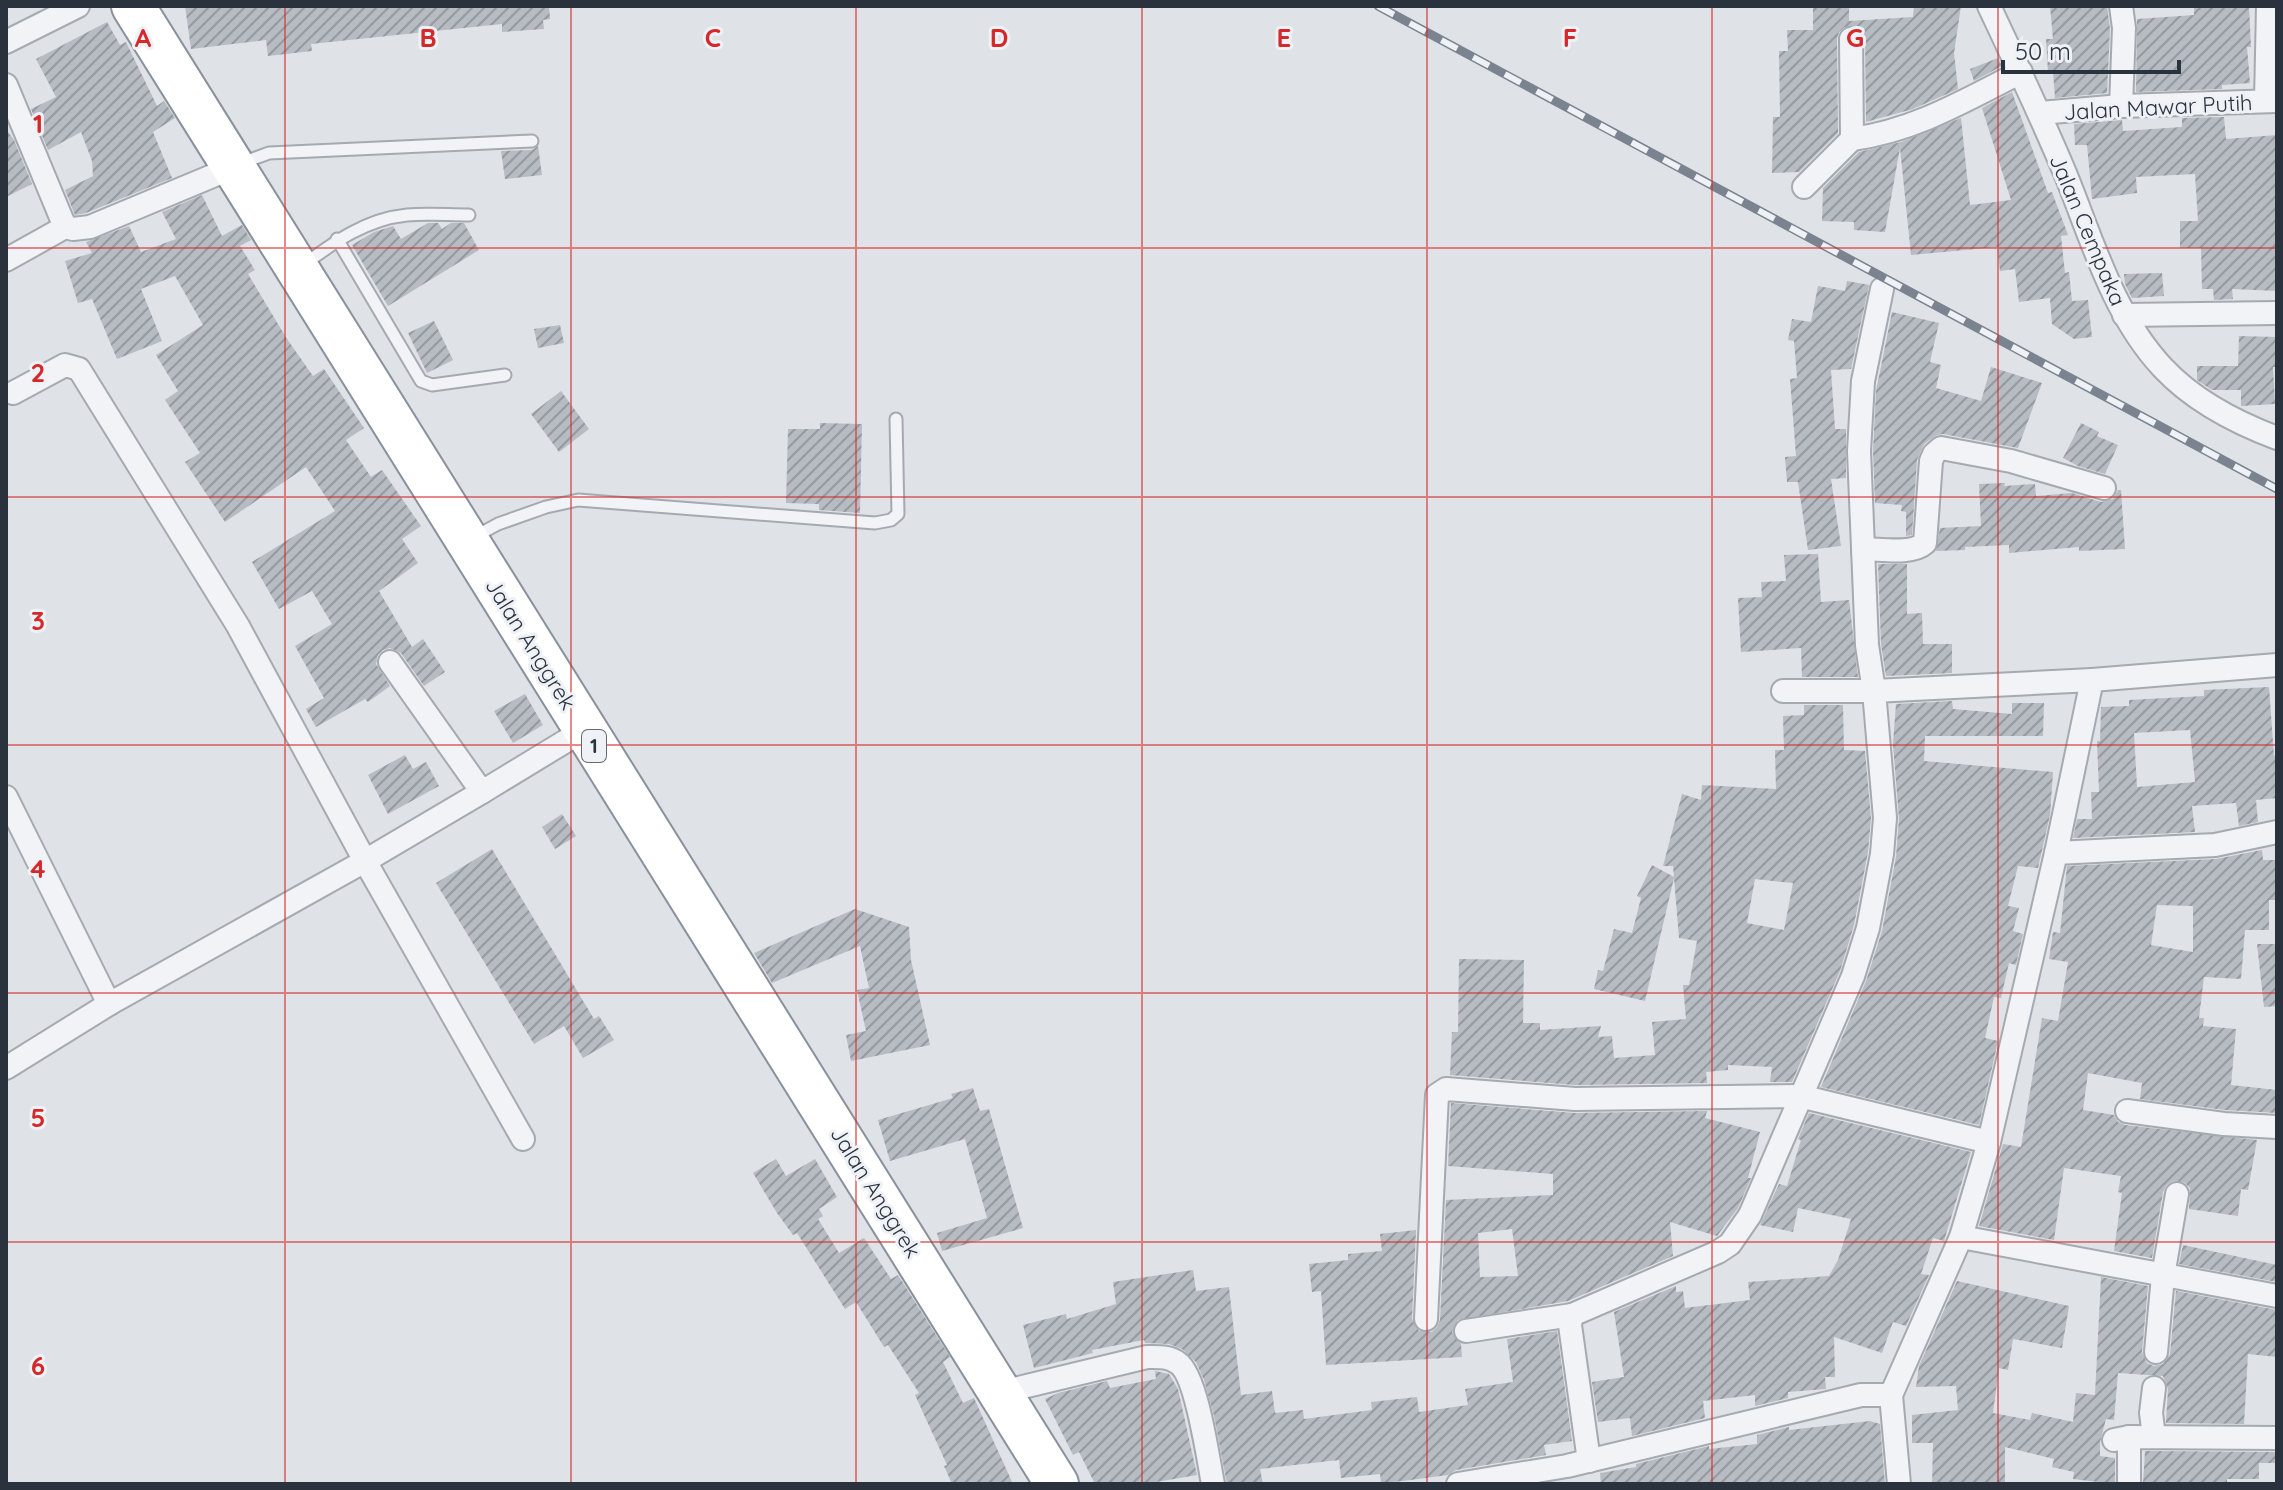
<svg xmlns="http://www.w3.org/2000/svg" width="2283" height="1490" viewBox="0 0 2283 1490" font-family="Quicksand,sans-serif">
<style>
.building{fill:url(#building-hatch);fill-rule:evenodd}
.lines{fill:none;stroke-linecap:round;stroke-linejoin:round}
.lane-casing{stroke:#a5aab1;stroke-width:15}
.street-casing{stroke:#a5aab1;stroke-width:26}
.highway-casing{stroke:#88919c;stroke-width:46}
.lane{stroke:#f1f3f6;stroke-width:11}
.street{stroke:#f1f3f6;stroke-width:22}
.highway{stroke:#fff;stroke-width:42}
.rail-casing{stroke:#7a838f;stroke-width:9}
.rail{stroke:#eef1f5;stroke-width:6;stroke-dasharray:18;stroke-linecap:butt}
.grid{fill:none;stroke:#d62828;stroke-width:2;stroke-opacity:0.55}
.labels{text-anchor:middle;stroke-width:6;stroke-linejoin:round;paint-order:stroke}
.shield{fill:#eef1f5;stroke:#646b74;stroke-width:2}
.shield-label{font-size:20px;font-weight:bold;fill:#29323d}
.street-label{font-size:22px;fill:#29323d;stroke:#eef1f5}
.grid-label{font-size:26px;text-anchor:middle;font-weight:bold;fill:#d62828;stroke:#eef1f5;stroke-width:6;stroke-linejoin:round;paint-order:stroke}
</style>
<defs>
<pattern id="building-hatch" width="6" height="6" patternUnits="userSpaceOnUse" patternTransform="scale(2)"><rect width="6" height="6" fill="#b7bcc3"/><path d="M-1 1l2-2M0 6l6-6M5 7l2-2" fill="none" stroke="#9599a0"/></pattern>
</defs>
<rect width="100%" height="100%" fill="#dfe3e7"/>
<g class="building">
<polygon points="185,6 549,6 550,19 543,20 544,29 502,32 502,24 311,44 312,51 268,56 266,40 191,49"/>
<polygon points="1813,6 1849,6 1849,21 1913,17 1914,6 1961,6 1954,53 1958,89 1913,109 1866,122 1865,38 1857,27 1845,27 1839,32 1837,39 1838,133 1799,172 1772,173 1773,117 1780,117 1779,51 1788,51 1787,30 1813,30"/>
<polygon points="2050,6 2107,6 2110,29 2107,93 2055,98 2053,72 2048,72 2046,39 2053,39"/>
<polygon points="2194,6 2249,6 2251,47 2247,47 2250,83 2222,85 2222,89 2136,92 2137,19 2194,15"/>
<polygon points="107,22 120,45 126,42 157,106 164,101 175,118 153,132 172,178 86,213 75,215 65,190 93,176 92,161 81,132 48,150 31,109 56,97 36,59"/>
<polygon points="1998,58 2002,66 1974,81 1970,69"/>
<polygon points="2012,92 2048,193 2052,192 2068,235 2061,236 2065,273 2069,272 2072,301 2088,300 2092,337 2074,339 2052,324 2050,298 2019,302 2015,269 2000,271 1997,247 1911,255 1900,148 1885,232 1854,230 1854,222 1822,221 1823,188 1859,152 1901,142 1961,118 1970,205 2011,200 1982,108"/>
<polygon points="2224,117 2226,139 2277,135 2277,291 2232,289 2233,299 2214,300 2213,289 2202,289 2201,248 2180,248 2180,221 2198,221 2195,174 2136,177 2137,193 2092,199 2087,145 2075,145 2074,124 2122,120 2123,131 2182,127 2182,118"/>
<polygon points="6,129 14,140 32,184 6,197"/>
<polygon points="538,146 542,175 505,179 501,151 532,150"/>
<polygon points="202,195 222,236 242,225 251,240 240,246 255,270 248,274 287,339 313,376 324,369 364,428 346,440 371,477 382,470 421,526 402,539 418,563 379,591 412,647 423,639 445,672 424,686 401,653 390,648 383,650 378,655 376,664 390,686 368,702 365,699 316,727 306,709 324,698 295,646 332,624 312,591 279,609 252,562 335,511 306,467 225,522 185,462 200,453 165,400 178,391 156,355 203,325 175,276 141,289 162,341 117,359 92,299 78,303 65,261 92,253 86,242 129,226 141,252 176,239 162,212"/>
<polygon points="428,223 438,223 442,229 451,223 464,223 479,250 388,306 352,245 374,232 393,226 401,239"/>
<polygon points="2162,273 2164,296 2132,298 2125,284 2124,274"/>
<polygon points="1847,281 1869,285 1851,369 1831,370 1835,429 1846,429 1846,478 1831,479 1841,546 1808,550 1798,482 1787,482 1785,457 1796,456 1790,379 1797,378 1794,341 1788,340 1792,319 1811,322 1818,286 1845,291"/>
<polygon points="1892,312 1939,323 1930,362 1941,365 1936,388 1981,401 1991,367 2042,383 2018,448 1943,434 1937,435 1924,444 1917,460 1912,535 1906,536 1906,512 1901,511 1902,505 1875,503 1873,451 1876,391"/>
<polygon points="434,321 453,360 427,373 408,333"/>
<polygon points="560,325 564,343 538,348 534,329"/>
<polygon points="2239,336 2277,337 2277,367 2273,367 2275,404 2241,406 2241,390 2212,390 2197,380 2197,366 2238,366"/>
<polygon points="561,391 589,429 559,452 531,414"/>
<polygon points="820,423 862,424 860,513 819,510 819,504 786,503 788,429 820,429"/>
<polygon points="2081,423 2099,432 2097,436 2118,445 2105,474 2078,466 2063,458"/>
<polygon points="2005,483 2004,486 2035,484 2036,496 2072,493 2101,502 2113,499 2118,490 2121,490 2125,549 2079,551 2079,547 2009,553 2009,545 1965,547 1965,550 1936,551 1940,528 1981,526 1979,484"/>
<polygon points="1818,554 1821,602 1849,600 1858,677 1802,677 1801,648 1741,652 1738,598 1762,597 1761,582 1786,581 1784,555"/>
<polygon points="1878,564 1907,564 1907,614 1922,613 1923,644 1952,644 1952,673 1886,676 1881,644"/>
<path d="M2269,687L2274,756H2277V798L2256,800L2258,822L2239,826L2236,803L2192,806L2195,832L2073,838L2077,819H2092L2091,792H2099L2097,741H2100L2101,707L2129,706V700L2204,696V690ZM2190,730L2195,782L2137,787L2134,733Z"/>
<polygon points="525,694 543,725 513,743 494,711"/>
<polygon points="1952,701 1953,709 2012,714 2012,703 2044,703 2043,736 1925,736 1924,761 2053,772 2050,815 2038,868 2018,866 2008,906 2019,908 2013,931 2023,934 2016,965 2009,963 2001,998 1994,997 1985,1038 1998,1041 1979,1125 1821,1087 1866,981 1882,931 1896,857 1899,819 1893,744 1896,704"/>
<path d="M1804,705H1843L1844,750L1865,751L1871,818L1868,852L1854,925L1840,971L1792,1082H1770L1772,1067L1728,1065V1070L1706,1072L1707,1083L1575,1085L1450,1075L1452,1032H1458L1459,959L1524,960L1523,1023H1540V1030L1601,1026L1598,1037L1612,1036L1614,1058L1655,1055L1652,1022L1686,1019L1683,985H1689L1697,941L1679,938L1674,878L1645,1001L1594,989L1598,970L1603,971L1614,929L1632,933L1641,898L1637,896L1652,865L1674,877L1673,866H1663L1682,794L1701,800L1702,785L1776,789L1775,750H1784L1783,716L1804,715ZM1755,879L1793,883L1784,930L1747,923Z"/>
<polygon points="405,755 413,769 426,762 439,786 388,814 368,775"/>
<polygon points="562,814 576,836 555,849 542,827"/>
<polygon points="492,849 594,1019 599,1016 614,1040 583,1058 564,1026 534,1044 436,883"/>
<path d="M2262,850L2263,860H2277V900H2269V930H2245L2241,979L2204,977L2199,1018H2204L2203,1026L2236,1029L2231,1085L2277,1090V1113L2225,1110L2140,1099L2142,1083L2088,1073L2083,1110L2114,1115L2118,1122L2125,1125L2257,1140L2248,1190L2241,1189L2238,1216L2189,1209L2190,1188L2185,1183L2173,1181L2167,1185L2163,1192L2152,1258L2114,1251L2122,1193L2118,1192L2121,1176L2064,1168L2054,1240L1979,1226L2003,1144L2021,1147L2042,1018L2058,1021L2068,962L2049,959L2053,932L2060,933L2067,866L2216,859ZM2157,905L2193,906V952L2151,945Z"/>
<polygon points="855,909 909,927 911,960 930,1045 851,1061 846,1035 866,1031 857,990 869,988 860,946 772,983 754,953"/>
<polygon points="2257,944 2277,944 2277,1006 2264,1007"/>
<polygon points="973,1088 980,1111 989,1109 1023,1228 942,1251 937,1233 987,1218 965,1139 890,1161 878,1120 953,1098 951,1094"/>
<path d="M1451,1103L1575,1113L1707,1111L1705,1118L1760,1132L1748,1178H1751L1738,1208L1717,1236L1670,1222L1673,1256L1568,1301L1458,1320L1452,1332L1461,1344L1462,1357L1326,1365L1321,1291L1312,1292L1309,1264L1348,1260V1254L1382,1251L1380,1234L1416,1230L1412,1319L1419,1331L1432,1332L1437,1327L1440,1320L1446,1200L1553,1195V1174L1448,1166ZM1512,1229L1518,1276L1480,1277L1478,1233Z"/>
<polygon points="1809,1113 1971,1152 1944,1241 1933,1238 1921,1274 1929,1275 1906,1326 1893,1322 1882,1353 1834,1337 1835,1377 1825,1377 1826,1389 1788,1392 1788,1398 1755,1406 1755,1395 1703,1401 1705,1418 1632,1436 1630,1418 1598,1422 1592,1382 1624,1377 1614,1312 1676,1286 1676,1292 1683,1291 1685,1308 1750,1300 1748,1282 1829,1276 1838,1260 1851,1219 1798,1208 1793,1232 1760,1225 1779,1184 1787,1186 1801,1140 1798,1139"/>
<polygon points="776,1159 786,1176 815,1159 837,1197 819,1209 823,1216 818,1219 839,1253 864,1238 891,1279 898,1275 950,1357 943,1362 963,1403 974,1398 1013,1484 952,1484 944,1466 947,1465 915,1395 919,1393 888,1345 884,1347 856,1302 845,1309 797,1233 793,1235 777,1213 753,1173"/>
<polygon points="2183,1245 2277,1265 2277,1282 2179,1264"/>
<polygon points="1193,1270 1196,1291 1229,1287 1241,1395 1272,1391 1275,1413 1303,1410 1304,1419 1372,1410 1371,1402 1417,1397 1419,1412 1468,1405 1465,1389 1513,1382 1507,1339 1557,1331 1572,1441 1544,1445 1546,1455 1456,1470 1448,1475 1403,1481 1381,1483 1380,1474 1341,1478 1339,1460 1260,1469 1263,1484 1227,1484 1214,1416 1204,1380 1196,1362 1182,1349 1169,1344 1145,1343 1144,1340 1092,1350 1093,1353 1034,1368 1023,1325 1066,1314 1067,1319 1116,1304 1113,1282"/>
<polygon points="2101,1277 2148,1286 2142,1352 2147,1363 2154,1366 2163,1364 2170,1354 2176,1291 2277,1310 2277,1357 2248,1354 2244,1424 2166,1423 2168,1389 2163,1376 2118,1373 2114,1420 2106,1419 2100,1442 2100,1456 2115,1458 2115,1484 2073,1479 2074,1472 2052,1467 2054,1459 2005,1447 2005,1484 1932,1484 1933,1443 1912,1443 1912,1415 1958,1410 1956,1386 1916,1387 1919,1366 1957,1281 2069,1306 2062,1348 2013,1339 2008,1370 1999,1368 1993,1413 2030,1420 2032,1413 2073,1422 2076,1393 2095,1395"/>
<polygon points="1155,1371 1169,1374 1178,1389 1197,1475 1145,1484 1095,1484 1079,1452 1073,1455 1045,1399 1058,1393 1107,1381 1110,1388 1156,1379"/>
<polygon points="1870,1421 1880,1424 1885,1484 1601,1484 1600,1473 1636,1467 1636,1464 1709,1446 1709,1449 1757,1444 1757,1435 1789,1427 1789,1430"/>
<polygon points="2145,1451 2277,1452 2277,1463 2259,1463 2259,1479 2227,1479 2227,1484 2143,1484"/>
</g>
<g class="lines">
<g class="lane-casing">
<g id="lane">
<polyline points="239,164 269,153 532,141"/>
<polyline points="337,239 421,381 432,385 505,375"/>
<path d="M302,266C334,242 366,219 407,215C427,213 448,215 469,215"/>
<polyline points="476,536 498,524 546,507 578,500 875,523 891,520 898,514 896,419"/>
</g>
</g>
<g class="street-casing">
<g id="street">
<path d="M1989,6C2015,61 2041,116 2065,173C2092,239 2113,315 2163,368C2193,400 2237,423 2277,438"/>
<path d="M1851,39L1852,139C1914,131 1966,100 2021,72"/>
<polyline points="6,42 78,6"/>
<polyline points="6,85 65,227 73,229 90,227 234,167"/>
<polyline points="2266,101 2268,6"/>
<polyline points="2121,106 2124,28 2121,6"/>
<polyline points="2040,113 2121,106 2277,101"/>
<polyline points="1804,187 1852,139"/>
<polyline points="6,260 65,227"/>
<polyline points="2124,315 2277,313"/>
<path d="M1863,549C1881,549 1912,555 1925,543L1931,461L1934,454L1941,448L2011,461L2104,488"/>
<polyline points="390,662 482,792 584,730"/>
<polyline points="1783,691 1874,691 1867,645 1859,451 1863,381 1882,289"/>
<polyline points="482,792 365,861 523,1139"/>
<polyline points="6,797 109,1004"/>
<polyline points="2056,853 2215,845 2277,832"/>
<polyline points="6,1068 109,1004 365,861 238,626 79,369 65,365 13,393"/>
<polyline points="2127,1111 2224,1124 2277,1127"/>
<polyline points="1961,1237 2277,1296"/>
<polyline points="1426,1319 1437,1095 1446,1089 1575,1099 1800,1096 1989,1142"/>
<polyline points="1466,1331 1572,1315"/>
<polyline points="2156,1352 2163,1276 2177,1194"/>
<path d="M1002,1392L1147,1357C1158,1357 1169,1356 1178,1363C1197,1376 1208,1459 1213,1484"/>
<polyline points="2154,1437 2151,1413 2154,1388"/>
<polyline points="2114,1440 2129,1437 2277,1438"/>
<polyline points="1589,1461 1570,1325 1572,1315 1718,1252 1730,1244 1750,1215 1853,976 1868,928 1882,854 1885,818 1874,691 2092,680"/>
<polyline points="1458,1484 1567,1466 1861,1395 1891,1395"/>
<polyline points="1899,1484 1891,1395 1961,1237 1989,1142 2056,853 2092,680 2277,665"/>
<polyline points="2129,1484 2129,1437"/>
</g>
</g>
<g class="highway-casing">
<polyline id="highway" points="133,6 1057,1484"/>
</g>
<use href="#lane" class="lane"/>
<use href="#street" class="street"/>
<use href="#highway" class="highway"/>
<g class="rail-casing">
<polyline id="rail" points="1378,6 2277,489"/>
</g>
<use href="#rail" class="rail"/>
</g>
<path class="grid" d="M285,6V1484M571,6V1484M856,6V1484M1142,6V1484M1427,6V1484M1712,6V1484M1998,6V1484M6,248H2277M6,497H2277M6,745H2277M6,993H2277M6,1242H2277"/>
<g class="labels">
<rect class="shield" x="582" y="730" width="24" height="32" rx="6"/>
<g class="shield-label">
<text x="594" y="753">1</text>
</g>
<g class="street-label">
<text transform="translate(2158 107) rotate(-3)" y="8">Jalan Mawar Putih</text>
<text transform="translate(2088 230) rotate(67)" y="8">Jalan Cempaka</text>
<text transform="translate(531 644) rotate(58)" y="8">Jalan Anggrek</text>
<text transform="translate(876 1192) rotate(58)" y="8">Jalan Anggrek</text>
</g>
</g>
<g class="grid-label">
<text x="143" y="47">A</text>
<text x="428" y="47">B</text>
<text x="713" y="47">C</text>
<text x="999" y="47">D</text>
<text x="1284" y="47">E</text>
<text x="1570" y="47">F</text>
<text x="1855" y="47">G</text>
<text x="38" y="133">1</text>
<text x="38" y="382">2</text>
<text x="38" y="630">3</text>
<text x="38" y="878">4</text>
<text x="38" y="1127">5</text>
<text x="38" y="1375">6</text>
</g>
<rect width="2283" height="1490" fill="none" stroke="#29323d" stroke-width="16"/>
<path d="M2003 60v12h176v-12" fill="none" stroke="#29323d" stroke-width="4"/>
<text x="2015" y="60" font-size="24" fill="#29323d" stroke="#eef1f5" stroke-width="6" paint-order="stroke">50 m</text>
</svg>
